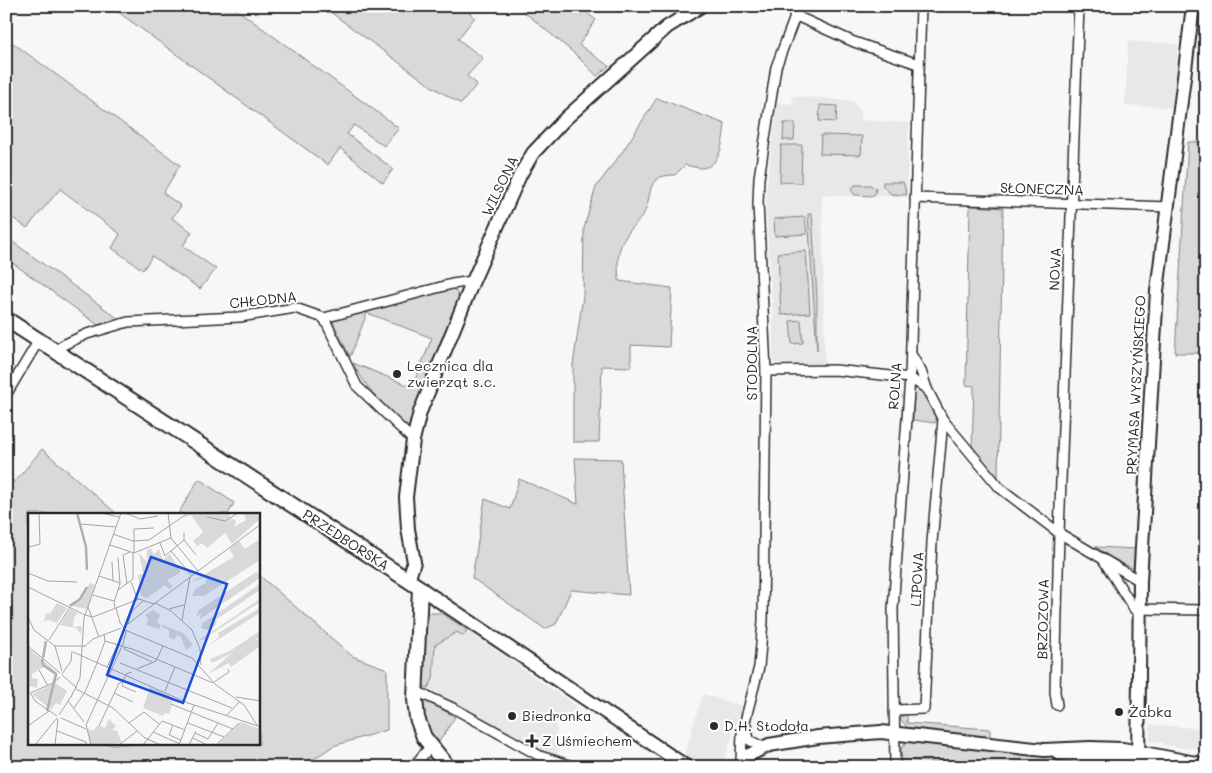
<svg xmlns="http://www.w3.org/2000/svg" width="1212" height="773" viewBox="0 0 1212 773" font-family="Mali,sans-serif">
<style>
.built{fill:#e8e8e8}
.green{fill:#d9d9d9;stroke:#828282}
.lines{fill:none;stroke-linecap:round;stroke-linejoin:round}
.street-casing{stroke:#2b2b2b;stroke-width:12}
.secondary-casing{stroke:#2b2b2b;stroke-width:16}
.primary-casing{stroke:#2b2b2b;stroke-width:18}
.street{stroke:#fff;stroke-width:9}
.secondary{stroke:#fff;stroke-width:12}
.primary{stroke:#fff;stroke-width:14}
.poi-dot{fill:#2b2b2b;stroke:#fff;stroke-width:2}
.labels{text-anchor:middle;stroke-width:4;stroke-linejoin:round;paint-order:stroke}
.street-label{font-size:14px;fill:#2b2b2b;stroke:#fff}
.poi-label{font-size:14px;fill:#2b2b2b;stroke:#fff;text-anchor:start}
.inset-river{fill:none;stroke:#b0b0b0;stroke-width:2.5}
.inset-road{fill:none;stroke:#a5a5a5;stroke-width:1}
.view{fill:#1d4ed8;fill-opacity:0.15;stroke:#1d4ed8;stroke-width:2.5}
.inset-edge{fill:none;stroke:#2b2b2b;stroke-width:2.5}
</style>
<rect width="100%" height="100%" fill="#f7f7f7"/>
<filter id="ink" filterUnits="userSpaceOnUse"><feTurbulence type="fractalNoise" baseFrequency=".02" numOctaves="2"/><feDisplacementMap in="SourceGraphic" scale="10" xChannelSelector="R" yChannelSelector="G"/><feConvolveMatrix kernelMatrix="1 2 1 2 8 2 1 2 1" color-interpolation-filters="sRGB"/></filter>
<g filter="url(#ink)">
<g class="built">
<polygon points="1128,41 1178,44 1172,107 1125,106"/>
<polygon points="793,96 853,101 860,110 860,120 910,123 908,132 907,197 822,195 825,365 773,363 773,319 766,215 767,184 777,102 792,104"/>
<polygon points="467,630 577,707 567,719 556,721 558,760 428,688 433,679 435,645 457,632 463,636"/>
<polygon points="703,694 742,706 722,767 705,767 684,755"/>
<polygon points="1150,724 1206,729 1206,750 1163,745 1163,742 1150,742"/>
</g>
<g class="green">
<polygon points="110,6 232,6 399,128 384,146 354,125 347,134 393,169 383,183 340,148 328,165"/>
<polygon points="322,6 461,6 475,17 458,39 483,58 467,76 477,84 461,104 431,86"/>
<polygon points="517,6 578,6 596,20 579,45 609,66 597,76 575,54"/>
<polygon points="6,38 180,165 163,193 181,206 172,218 192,232 183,246 216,269 200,289 152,256 143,270 112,248 120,234 60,189 27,228 6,213"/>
<path d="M657,98L725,124C723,139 722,166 702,168C697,168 690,166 685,165L675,175C646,175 653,191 645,211C643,217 637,222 633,227C617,246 617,256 619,281L672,288L669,347L631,345V367L602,366L599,442H573V365L583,296L584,228L596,187L623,151Z"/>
<polygon points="820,105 837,106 836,122 819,121"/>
<polygon points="784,123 795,123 794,140 783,140"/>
<polygon points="821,135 862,136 861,155 820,154"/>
<polygon points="1188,142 1206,142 1206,353 1175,353"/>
<polygon points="781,145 802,145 801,183 780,182"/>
<polygon points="883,182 903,182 907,195 891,194 883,186"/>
<polygon points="855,185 870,185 876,189 875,193 873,196 855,195 851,190"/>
<polygon points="970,206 1003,208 998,477 972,449 974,386 966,385"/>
<polygon points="808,214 812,214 817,298 817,350"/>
<polygon points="805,217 807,234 775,236 774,219"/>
<polygon points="6,237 119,319 98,325 6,258"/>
<polygon points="806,251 810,313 781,315 778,253"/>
<path d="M451,288L456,291L459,297L409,428C386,409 367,390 353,363L412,387L432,338L367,313L350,357L333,322L335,319Z"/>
<polygon points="801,320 803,343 792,344 790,321"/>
<polygon points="916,386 924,392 922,393 937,419 935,423 913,420 914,392 912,391"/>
<polygon points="42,449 117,514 29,514 29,744 259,744 259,575 352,656 387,669 387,730 333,746 302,767 6,767 6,475 15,482"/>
<polygon points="575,458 621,459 629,595 571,590 556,624 545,629 472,578 485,499 510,509 519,479 578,504"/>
<polygon points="199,479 234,503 228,514 178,514"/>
<polygon points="1096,547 1135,549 1134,569 1110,557"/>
<polygon points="425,613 441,613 467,630 463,636 457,632 435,645 433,679 428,688 421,685"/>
<path d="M420,700L428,701L455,717L439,742C424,729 423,718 420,700Z"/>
<polygon points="907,714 907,723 990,729 990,738 908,728 901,720 901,717"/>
<polygon points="913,739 1125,765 1128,767 966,767 966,765 902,760 901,749 906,743 913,742"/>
</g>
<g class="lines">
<g class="street-casing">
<g id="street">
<polyline points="794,15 854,42 918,64"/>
<polyline points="915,198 1168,207"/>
<polyline points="324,318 357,386 413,440"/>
<polyline points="56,351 63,345 87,334 128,322 240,317 295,308 324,318 452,284 473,281"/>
<polyline points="911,354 921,371 927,389"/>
<polyline points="766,371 835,370 910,378 927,389 943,420 1000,488 1059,533 1140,581"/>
<polyline points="6,395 39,340"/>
<polyline points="1104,561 1134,609 1206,610"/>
<polyline points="416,691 455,709 540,756 575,767"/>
<polyline points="1057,705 1055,692 1059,533 1079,6"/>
<polyline points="894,710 924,709 932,542 943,420"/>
<polyline points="746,725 749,740 763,747"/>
<polyline points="741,762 742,733 759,667 763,621 766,371 758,203 759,178 776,67 799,6"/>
<polyline points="413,767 430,747"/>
<polyline points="667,767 677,759"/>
<polyline points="895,767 893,609 910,378 921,6"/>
</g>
</g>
<g class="secondary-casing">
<g id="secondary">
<polyline points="408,581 414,562 408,529 406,497 413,440 420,412 473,281 520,175 533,153 565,119 667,27 701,6"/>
<polyline points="420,588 687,767"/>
<polyline points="1059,754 1127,760 1158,767"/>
<polyline points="739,767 749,755 769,745 818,737 881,732 1044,750 1090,748 1123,749 1206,765"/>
<polyline points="1138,767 1140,581 1157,291 1193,6"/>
</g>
</g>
<g class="primary-casing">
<polyline id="primary" points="6,319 420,588 415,699 417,718 424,737 448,767"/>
</g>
<use href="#street" class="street"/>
<use href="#secondary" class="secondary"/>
<use href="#primary" class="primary"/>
</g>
</g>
<g class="poi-dot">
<circle cx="397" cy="374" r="5"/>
<circle cx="1119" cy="712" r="5"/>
<circle cx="512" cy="716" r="5"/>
<circle cx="714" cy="726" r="5"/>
<path d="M529.5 733.5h5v5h5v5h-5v5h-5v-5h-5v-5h5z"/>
</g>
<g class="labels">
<g class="street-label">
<text transform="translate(500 186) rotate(-64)" y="5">WILSONA</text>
<text transform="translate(1042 189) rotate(2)" y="5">SŁONECZNA</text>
<text transform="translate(1055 269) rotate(-88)" y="5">NOWA</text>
<text transform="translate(263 300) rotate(-6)" y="5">CHŁODNA</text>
<text transform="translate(752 363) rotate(-90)" y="5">STODOLNA</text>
<text transform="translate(1136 385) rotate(-87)" y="5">PRYMASA WYSZYŃSKIEGO</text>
<text transform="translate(895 386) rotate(-86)" y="5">ROLNA</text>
<text transform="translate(346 540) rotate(33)" y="5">PRZEDBORSKA</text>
<text transform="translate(917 579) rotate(-87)" y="5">LIPOWA</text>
<text transform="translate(1043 619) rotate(-89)" y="5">BRZOZOWA</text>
</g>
<g class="poi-label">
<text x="407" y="371">Lecznica dla<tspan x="407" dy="16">zwierząt s.c.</tspan></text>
<text x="1129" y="717">Żabka</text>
<text x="522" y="721">Biedronka</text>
<text x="724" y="731">D.H. Stodoła</text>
<text x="542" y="746">Z Uśmiechem</text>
</g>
</g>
<g transform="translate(28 513)">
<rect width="232" height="232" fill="#f7f7f7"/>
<path d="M161,0H201L203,10V5L208,8L206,14L218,7L216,2L219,0H229L232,6L204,31L197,20L179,35L174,30L169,33L165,28L175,19L163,2L155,5ZM232,26V47L176,83H164L167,76L178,70V64L163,69L206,44L201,36L211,28L217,36ZM123,35L126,41L131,36L135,47L142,41L153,59L139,67L145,74L141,76L137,72L119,85L113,83L110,62L115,61L111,40L119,49V37ZM228,59L232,61V65L172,106L173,101L168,104L171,97ZM62,70L67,72L59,96L40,92L52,85ZM232,71V77L189,106L187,113L180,117L173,115L175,110ZM232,86V89L180,123L181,125L170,128ZM29,90L39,95L29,110L19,107L16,109L18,100L22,101ZM232,95L230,101L180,133L191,124L190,120ZM42,96L50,100L46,104L45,114L54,113L53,121L48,115L32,112ZM125,97L132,101L129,110L133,111L131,116L118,112L120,106L117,102ZM135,112L155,120L165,132L158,137L153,124L149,122L146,127L141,124V117L134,114ZM232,118V124L226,128L232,126V133L203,154L201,150L180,161L204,140L184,150L182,146L200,139ZM0,134L29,160V164L27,167L28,161L17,153L4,161V165L10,166L9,175L2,173L0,180ZM27,170L39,178L32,192L28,190L23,197L4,181ZM122,174L142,183L141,187L145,188L141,201L136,200L135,203L115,195ZM81,206L88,213L84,217L89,218L94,230L63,232L59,215L65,218L70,212L77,215ZM213,209L232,216V232H189Z" fill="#d9d9d9"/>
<path class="inset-river" d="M49,0L58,34L59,57M42,93L52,86L59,74M15,145L18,128M14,146L15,152L28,161L19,198"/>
<path class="inset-road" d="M73,0L91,4M97,0L112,6L130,3M140,0L143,25M179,4L197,8L210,0M53,11L88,14M156,20V27L168,42M85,21L105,28L121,27L160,0M143,25L170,58M132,30L137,43L156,27M82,32L106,40L143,25M143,38L164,63M106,40V16L126,15M0,47L1,34L12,31L11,0M84,49L85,68M0,60L20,68L49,69M71,63L92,70M103,69L110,87M99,71L95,42L102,39M0,74L57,102M90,77L105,66V40M65,82L86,88M127,90L143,98L164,117L172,136L173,152M60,94L71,124M87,95L86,89L92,71L90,44M88,95L92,110M141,96L156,92M57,102L65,104L111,86L126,91L233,11M0,104L6,117L27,133H57M154,107L162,64M100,110L104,98L116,87M96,114L126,91M97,117L164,145L187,171L216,192L229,212M21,127L42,94M77,128L107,137L185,170M0,133L32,160M27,133L34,158M56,134L65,126L93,115M97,134L96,136L124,149M45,139L160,190L233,214M92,150L204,195M79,154L90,131M109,156L128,148L135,133M11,157L20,173M34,161L43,148L44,138M34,162L49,175M95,169L94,173L108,179M186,169L201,159L200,156M48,176L85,195L117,225L133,232M137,178L147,154M86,180L105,189M0,181L25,170L32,164M3,181L7,188L29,203M43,184L52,165L56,105L93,0M208,184L233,188M40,188L56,209M143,191L205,216M46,195L57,179L69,150L77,128L76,121M31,202L44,182M199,202L212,188M33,205L58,216M101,210L116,199L131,211M160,210L196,224M145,212L141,222L153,227M0,213L21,198M71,213L91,170L95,169L98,161L104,159M29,218L58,229V232M125,219L152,231M167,220L180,226L190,210M165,225L179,232M7,232L29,205M27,232L30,206M63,232L58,212L95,131L98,119L92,109M91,232L109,218M115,232L134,208L157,217M151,232L166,192M161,232L168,218M188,232L211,210"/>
<path class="view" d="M123,44L199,71L155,190L79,162Z"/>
<rect width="232" height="232" class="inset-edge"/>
</g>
<rect width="1212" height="773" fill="none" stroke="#fff" stroke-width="25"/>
<rect x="12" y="12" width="1187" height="748" fill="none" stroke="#2b2b2b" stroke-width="2" filter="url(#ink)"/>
</svg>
